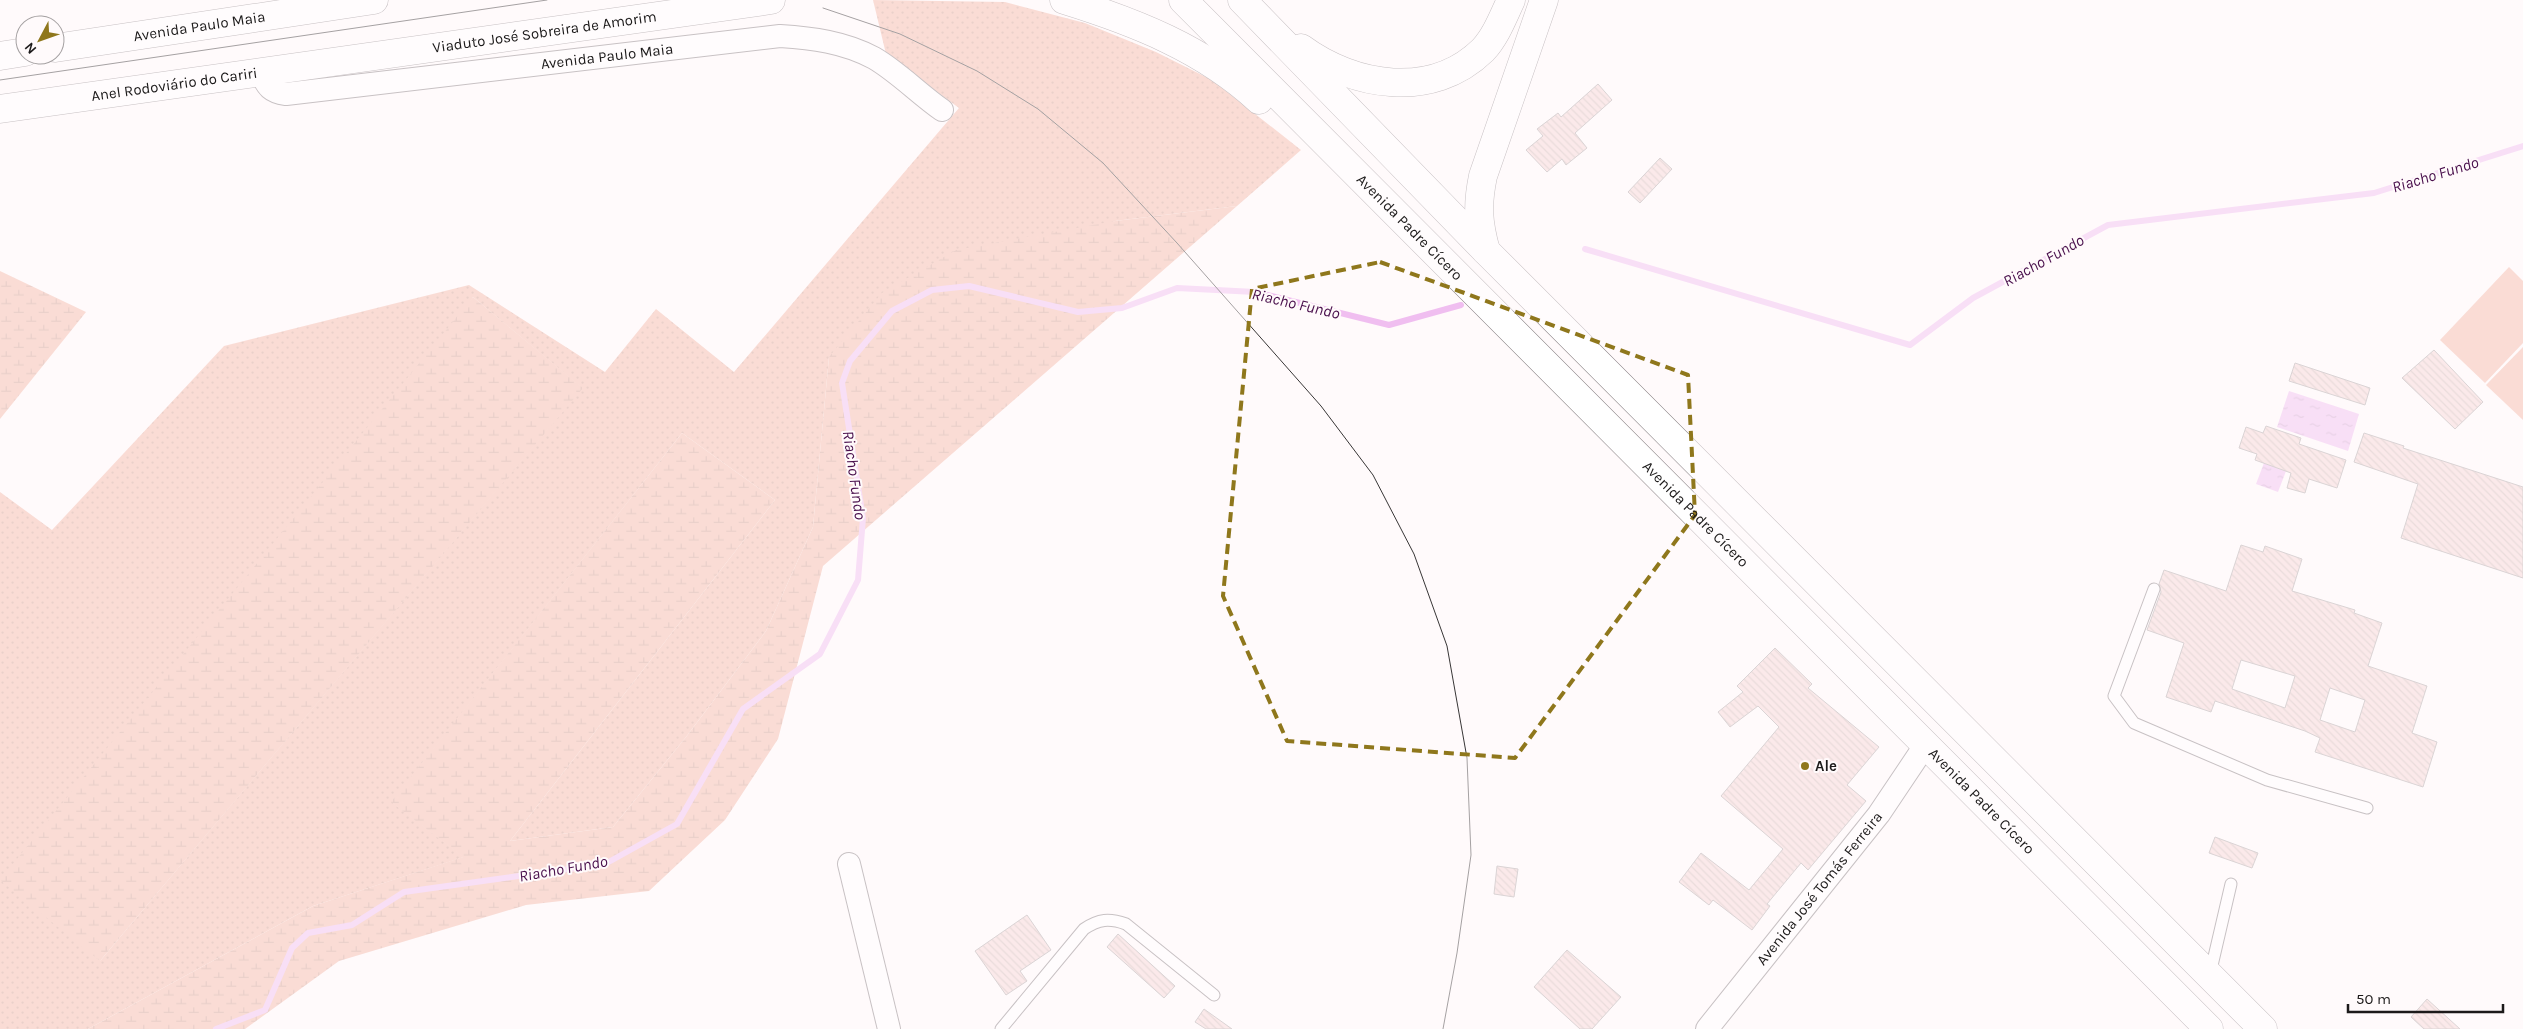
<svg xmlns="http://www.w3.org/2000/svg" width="2523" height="1029" viewBox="0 0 2523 1029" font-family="Karla,sans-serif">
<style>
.grass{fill:url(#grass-dots);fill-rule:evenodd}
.wetland{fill:url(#wetland-marsh)}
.pitch{fill:#f3b9a7}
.water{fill:url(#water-ripples)}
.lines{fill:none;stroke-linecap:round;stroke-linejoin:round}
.stream{stroke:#f0bef0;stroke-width:6}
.building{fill:url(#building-back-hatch);stroke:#aea6a6;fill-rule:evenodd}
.service-casing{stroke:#857e80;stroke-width:13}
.minor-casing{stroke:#857e80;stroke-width:24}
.primary-casing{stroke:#857e80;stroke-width:29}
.trunk-casing{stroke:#857e80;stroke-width:29}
.service{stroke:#fff;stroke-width:11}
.minor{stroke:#fff;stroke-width:22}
.primary{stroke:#fff;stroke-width:28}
.trunk{stroke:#fff;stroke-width:28}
.tram{stroke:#383636;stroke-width:1}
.marked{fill:none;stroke:#8f771c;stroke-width:4;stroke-dasharray:10 6;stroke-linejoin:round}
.poi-dot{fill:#8f771c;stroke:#fffafb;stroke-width:2}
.labels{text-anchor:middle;stroke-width:4;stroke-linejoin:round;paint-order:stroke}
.street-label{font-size:15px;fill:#1c1a1a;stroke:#fffafb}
.poi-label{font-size:15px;font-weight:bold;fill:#1c1a1a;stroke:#fffafb;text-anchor:start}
.water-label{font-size:16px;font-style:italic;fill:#490f4c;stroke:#fffafb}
</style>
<defs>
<pattern id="grass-dots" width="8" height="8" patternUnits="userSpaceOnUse" patternTransform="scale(1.25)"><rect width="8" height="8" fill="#f3b9a7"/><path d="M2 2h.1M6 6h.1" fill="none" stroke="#d09e8f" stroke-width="1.8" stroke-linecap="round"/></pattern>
<pattern id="wetland-marsh" width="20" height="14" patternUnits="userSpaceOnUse" patternTransform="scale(1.25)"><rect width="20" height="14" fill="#f3b9a7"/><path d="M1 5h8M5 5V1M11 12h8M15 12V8" fill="none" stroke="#d09e8f"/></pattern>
<pattern id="water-ripples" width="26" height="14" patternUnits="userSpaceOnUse" patternTransform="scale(1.25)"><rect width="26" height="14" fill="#f0bef0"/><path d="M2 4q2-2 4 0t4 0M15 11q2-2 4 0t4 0" fill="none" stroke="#cda3cd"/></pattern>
<pattern id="building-back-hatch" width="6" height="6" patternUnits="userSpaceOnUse" patternTransform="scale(1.25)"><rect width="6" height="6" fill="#f5d6d4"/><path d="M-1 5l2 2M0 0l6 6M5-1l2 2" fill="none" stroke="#d1b7b5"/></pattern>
</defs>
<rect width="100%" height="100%" fill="#fffafb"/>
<path class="grass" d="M873,0L1005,2L1085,23L1156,52L1212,80L1301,150L1237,206L1115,221L829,357L813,527L766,631L686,737L613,827L510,841L775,500L682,433L392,802L464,857L313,906L88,1029H0V492L52,530L224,346L469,285L605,372L656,309L734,372L959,108L886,54ZM473,297L582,388L100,961Z"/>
<g class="wetland">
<polygon points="1237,206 823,566 778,739 725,820 649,891 526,905 339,961 245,1029 88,1029 313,906 463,857 391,802 682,433 775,500 510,841 613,827 686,737 766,631 813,527 829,357 882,293 956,250 1115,221"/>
<polygon points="0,271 86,312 0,419"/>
<polygon points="473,297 583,388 100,961 0,880"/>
</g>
<g class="pitch">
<polygon points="2509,267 2523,281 2523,343 2485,383 2440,340"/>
<polygon points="2523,347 2523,420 2486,385"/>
</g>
<g class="water">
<polygon points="2289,391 2359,414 2348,451 2277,427"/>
<polygon points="2264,463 2286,471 2278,492 2256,484"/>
</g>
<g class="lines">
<g class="stream">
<polyline points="1585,249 1910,345 1973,298 2108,225 2374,193 2523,146"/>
<polyline points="216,1029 265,1010 292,948 308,933 352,925 404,892 605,864 677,824 743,709 820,654 858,580 863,518 842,383 850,361 892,311 932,290 969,286 1078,312 1122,308 1177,288 1255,292 1389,325 1461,305"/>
</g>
</g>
<g class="building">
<polygon points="1598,84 1612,100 1575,133 1587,148 1566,165 1562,159 1547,172 1526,150 1543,136 1537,129 1558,113 1561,117"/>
<polygon points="1660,158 1672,169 1640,203 1628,192"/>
<polygon points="2434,350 2483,402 2455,429 2402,378"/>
<polygon points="2295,363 2370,388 2365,405 2289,381"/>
<polygon points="2266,426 2301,438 2299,444 2346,460 2337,488 2309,479 2305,493 2287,488 2291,473 2255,460 2257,454 2239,448 2246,427 2263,433"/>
<polygon points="2364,433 2404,446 2403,448 2523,487 2523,578 2401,538 2418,484 2354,462"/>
<path d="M2241,545L2263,552L2265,546L2302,559L2292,591L2355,610L2354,613L2382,623L2368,666L2427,686L2412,733L2437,742L2423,787L2315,752L2320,738L2305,731L2215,701L2211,712L2166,697L2184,643L2147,630L2161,592L2159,584L2164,570L2226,591ZM2241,660L2295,676L2285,708L2232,689ZM2330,688L2365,700L2355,732L2320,720Z"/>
<polygon points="1775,648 1812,684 1808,688 1879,747 1847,785 1866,801 1808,870 1801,863 1767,904 1770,906 1752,930 1713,900 1709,905 1679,882 1701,853 1749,890 1783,849 1721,796 1779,727 1758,706 1730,727 1718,712 1743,692 1737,686"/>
<polygon points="2215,837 2258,853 2252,868 2209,853"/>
<polygon points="1497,866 1518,869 1514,897 1494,894"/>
<polygon points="1027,915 1051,950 1020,971 1027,981 1006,995 975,951"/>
<polygon points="1118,934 1175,986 1164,998 1107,947"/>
<polygon points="1567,950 1621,997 1592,1029 1580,1029 1534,987"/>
<polygon points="2427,999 2460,1029 2424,1029 2411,1017"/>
<polygon points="1204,1009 1232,1029 1206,1029 1195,1022"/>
</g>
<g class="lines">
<g class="service-casing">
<g id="service">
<polyline points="2154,589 2114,696 2134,723 2267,780 2367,808"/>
<polyline points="2210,974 2231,884"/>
<path d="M1001,1029L1084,929C1099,919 1109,918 1126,924L1214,995"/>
</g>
</g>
<g class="minor-casing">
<g id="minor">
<path id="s1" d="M261,73C267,87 271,92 286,94L780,36C812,38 844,42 874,58C898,72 919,94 942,110"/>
<polyline points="849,864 889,1029"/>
<path id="s2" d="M1707,1029L1879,814L1926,744"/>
</g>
</g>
<g class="primary-casing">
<g id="primary">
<path id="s3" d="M55,48L374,0"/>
<polyline points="0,56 25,52"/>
<path id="s4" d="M0,109L771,0"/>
</g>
</g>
<g class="trunk-casing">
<g id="trunk">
<path d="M1064,0C1135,22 1204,49 1259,100"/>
<path id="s5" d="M1183,0L2209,1029"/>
<polyline points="1242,0 1486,251 2263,1029"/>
<path d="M1301,48C1354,87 1432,100 1483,50C1496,36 1503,17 1511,0"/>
<path d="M1486,251C1478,222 1477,205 1483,176L1544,0"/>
</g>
</g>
<use href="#service" class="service"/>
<use href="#minor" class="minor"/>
<use href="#primary" class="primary"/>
<use href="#trunk" class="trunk"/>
<g class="tram">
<polyline points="823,8 900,34 977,71 1038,109 1103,163 1177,243 1321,406 1373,475 1414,554 1447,646 1467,758 1471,855 1457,953 1443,1029"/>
<polyline points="0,80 547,0"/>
</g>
</g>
<path d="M0 0H2523V1029H0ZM1380,262L1688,375L1695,515L1515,758L1287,741L1223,596L1252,289Z" fill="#fffafb" fill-opacity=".55" fill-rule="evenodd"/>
<path class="marked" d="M1380,262L1688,375L1695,515L1515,758L1287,741L1223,596L1252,289Z"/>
<circle class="poi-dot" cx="1805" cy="766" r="5"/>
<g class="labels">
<g class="street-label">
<text dy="5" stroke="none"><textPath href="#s3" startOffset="146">Avenida Paulo Maia</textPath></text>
<text dy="5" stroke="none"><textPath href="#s4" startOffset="550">Viaduto José Sobreira de Amorim</textPath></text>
<text dy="5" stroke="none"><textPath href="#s1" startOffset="358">Avenida Paulo Maia</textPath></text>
<text dy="5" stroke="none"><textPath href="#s4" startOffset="176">Anel Rodoviário do Cariri</textPath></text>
<text dy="5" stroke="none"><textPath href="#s5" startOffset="321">Avenida Padre Cícero</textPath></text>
<text dy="5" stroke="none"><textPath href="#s5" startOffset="726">Avenida Padre Cícero</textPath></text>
<text dy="5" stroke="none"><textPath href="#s5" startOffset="1131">Avenida Padre Cícero</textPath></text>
<text dy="5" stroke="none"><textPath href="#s2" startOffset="180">Avenida José Tomás Ferreira</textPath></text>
</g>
<g class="poi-label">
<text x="1815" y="771">Ale</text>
</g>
<g class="water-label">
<text transform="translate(2435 174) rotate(-17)" y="6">Riacho Fundo</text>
<text transform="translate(2043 260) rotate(-29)" y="6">Riacho Fundo</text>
<text transform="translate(1296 303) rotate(13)" y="6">Riacho Fundo</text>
<text transform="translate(855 475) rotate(82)" y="6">Riacho Fundo</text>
<text transform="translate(563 868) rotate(-10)" y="6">Riacho Fundo</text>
</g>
</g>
<g transform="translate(40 40) rotate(229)"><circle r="24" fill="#fffafb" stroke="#a4a0a1"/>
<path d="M0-4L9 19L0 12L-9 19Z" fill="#8f771c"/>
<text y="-8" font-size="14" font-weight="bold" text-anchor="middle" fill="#1c1a1a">N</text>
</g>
<path d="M2348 1004v8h155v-8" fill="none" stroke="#1c1a1a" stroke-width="2.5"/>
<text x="2356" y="1004" font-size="15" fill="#1c1a1a" stroke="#fffafb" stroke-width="4" paint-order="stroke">50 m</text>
</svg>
